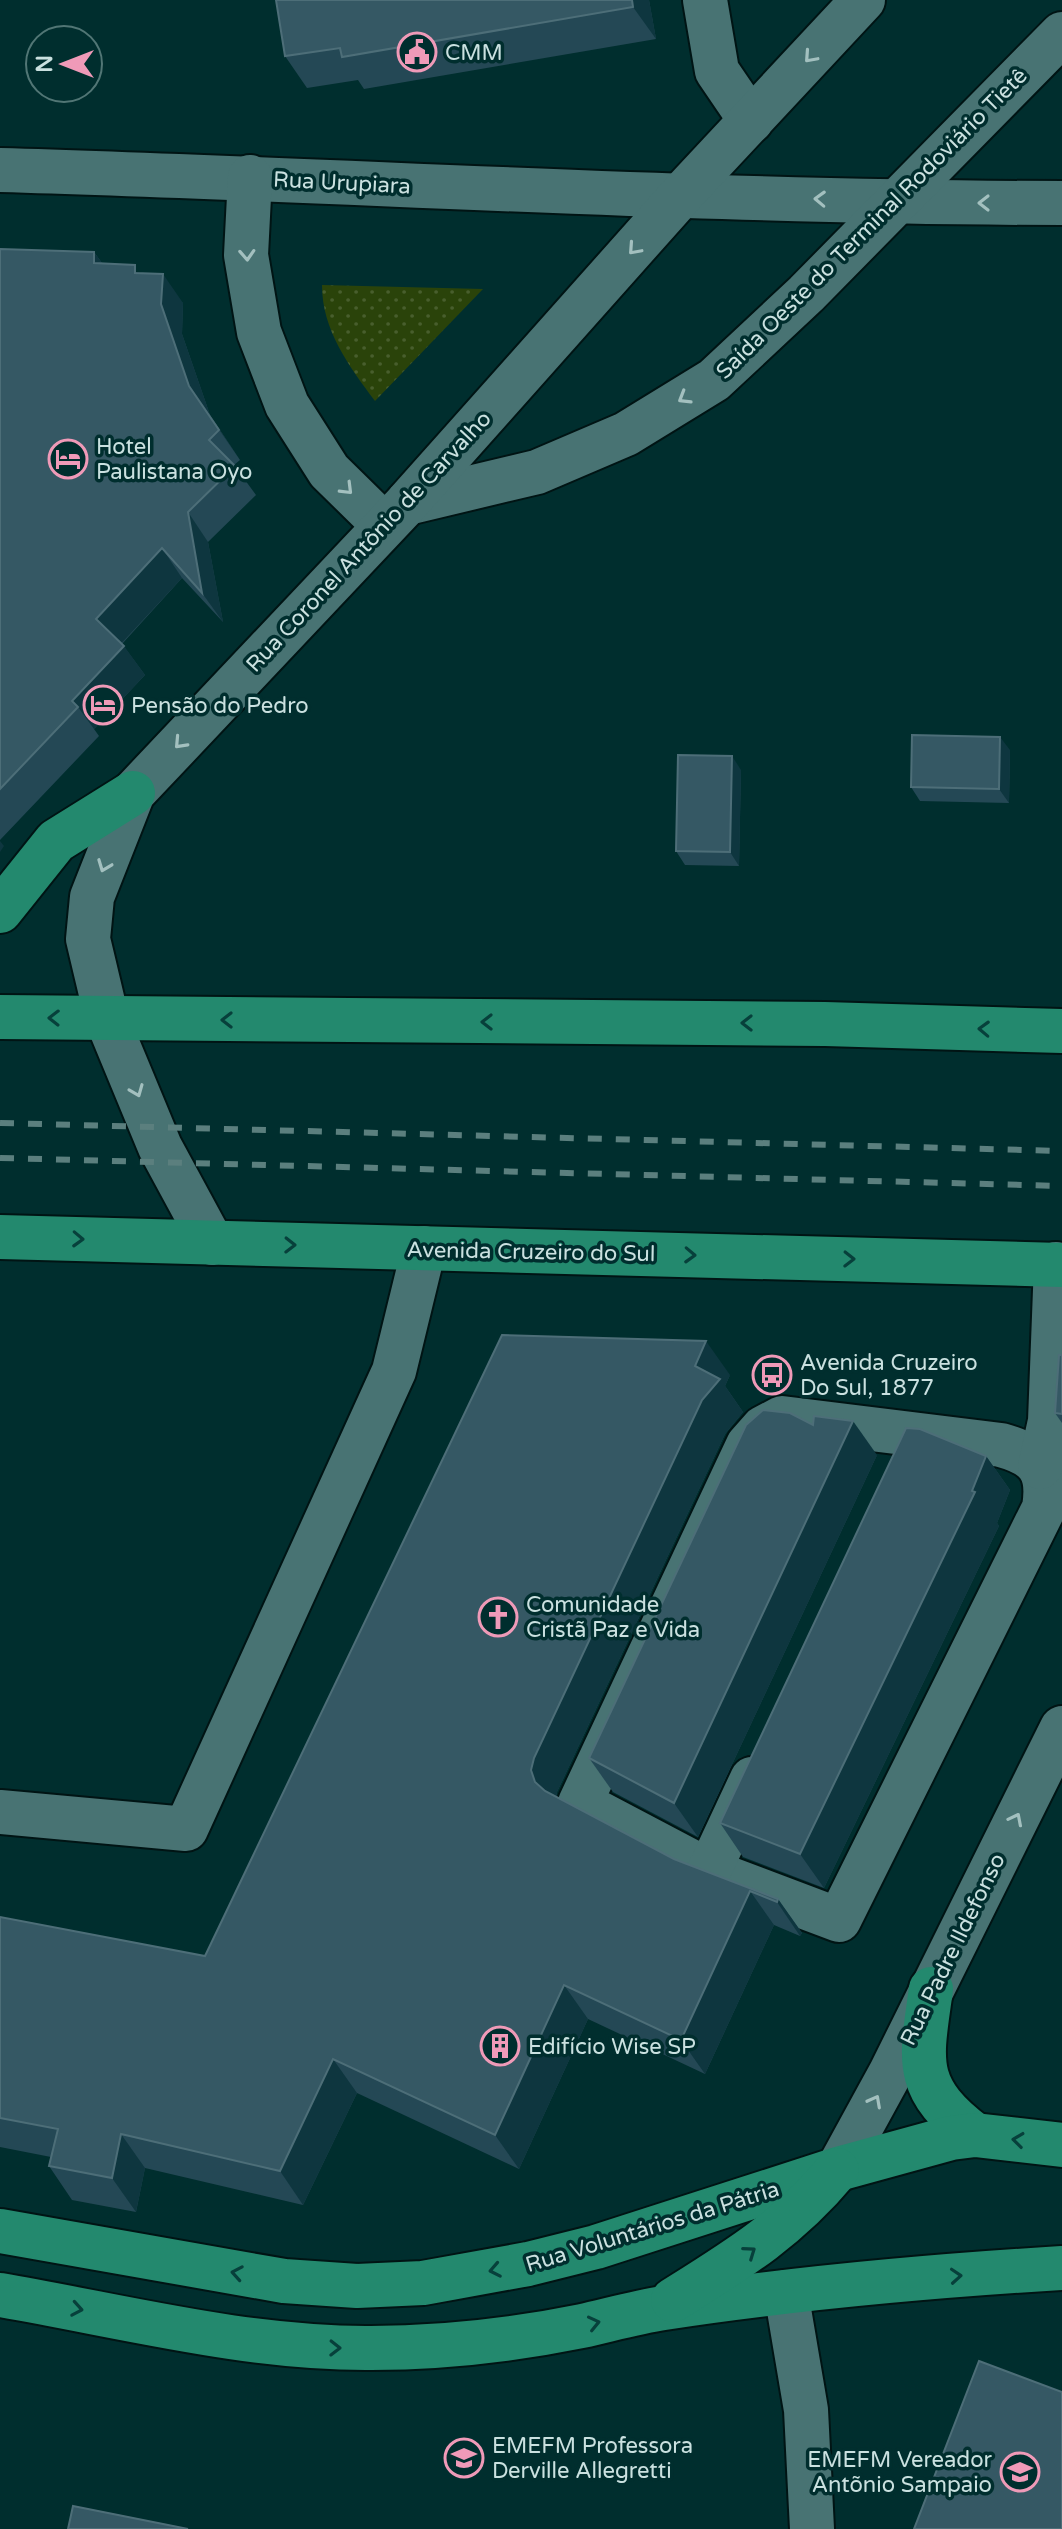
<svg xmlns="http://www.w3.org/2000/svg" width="1062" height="2529" viewBox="0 0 1062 2529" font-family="'Varela Round',sans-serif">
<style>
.park{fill:url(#park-dots)}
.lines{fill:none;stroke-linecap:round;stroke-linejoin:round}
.minor-casing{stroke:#001414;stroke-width:48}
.major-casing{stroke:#001414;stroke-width:48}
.minor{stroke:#487373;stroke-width:44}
.major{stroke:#23896e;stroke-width:44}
.rail{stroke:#5b7f7e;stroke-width:6;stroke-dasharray:14 14;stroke-linecap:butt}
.wall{fill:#244855}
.shaded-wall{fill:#0e363f}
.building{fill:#355864;stroke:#4d6e78;stroke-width:2}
.oneway{stroke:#a3c0bf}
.oneway2{stroke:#07403b}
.labels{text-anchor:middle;stroke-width:7;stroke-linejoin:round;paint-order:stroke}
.poi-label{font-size:22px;fill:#cae1e0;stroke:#002e2e;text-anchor:start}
.street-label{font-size:22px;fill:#cae1e0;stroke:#002e2e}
</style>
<defs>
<pattern id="park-dots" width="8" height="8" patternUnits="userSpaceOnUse" patternTransform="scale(2)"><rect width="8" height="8" fill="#2a430a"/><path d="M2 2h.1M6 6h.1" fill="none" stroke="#485e2d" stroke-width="1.8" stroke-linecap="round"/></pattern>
</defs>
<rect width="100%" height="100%" fill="#002e2e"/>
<path class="park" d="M322,285L483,289L375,401C349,366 322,330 322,285Z"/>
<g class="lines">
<g class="minor-casing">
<g id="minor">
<polyline points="705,0 717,71 751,121"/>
<path d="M0,170C354,180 708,203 1062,203"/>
<polyline points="250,177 246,255 259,332 287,405 329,471 384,525"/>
<polyline points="407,503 537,472 626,434 714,380 806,294 1062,34"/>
<polyline points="212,1243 160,1147 107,1019 88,939 92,897 133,793 407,503 683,193 863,0"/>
<path d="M782,1418L1001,1445C1037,1455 1050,1469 1044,1508L839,1920L709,1871L580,1803L748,1445L763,1428Z"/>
<polyline points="1040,1467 1050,1421 1056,1264"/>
<polyline points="0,1812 186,1829 394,1371 424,1248"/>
<polyline points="709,1871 752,1779"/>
<polyline points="838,2169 891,2072 1062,1728"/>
<polyline points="786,2292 806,2410 812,2529"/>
</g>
</g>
<g class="major-casing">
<g id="major">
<polyline points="0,911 56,841 133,793"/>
<polyline points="0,1017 825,1024 1062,1031"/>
<polyline points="0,1237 1062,1265"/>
<path d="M931,1989C921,2061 912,2087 975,2135"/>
<polyline points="0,2231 284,2281 357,2286 423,2283 528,2264 596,2247 838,2169 951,2138 975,2135 1062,2145"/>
<path d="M0,2295C122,2316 247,2349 371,2348C442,2348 513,2340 582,2326C609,2320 637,2312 664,2308C796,2288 929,2276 1062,2268"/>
<path d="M673,2300C737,2260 788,2229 837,2170"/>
</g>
</g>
<use href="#minor" class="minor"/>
<use href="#major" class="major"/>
<g class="rail">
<polyline points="0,1123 1062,1151"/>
<polyline points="0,1158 1062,1186"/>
</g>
</g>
<g class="wall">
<polygon points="276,0 649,0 656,39 364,89 358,80 307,88 285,56"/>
<polygon points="0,249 94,252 102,263 140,273 183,303 182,334 210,415 240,460 234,465 256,495 208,542 223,622 182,578 122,644 145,675 94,729 99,736 0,840"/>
<polygon points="1010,750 1009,803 920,801 911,787"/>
<polygon points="741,770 739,866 685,865 676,851"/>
<polygon points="1062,1355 1062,1423 1055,1413"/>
<polygon points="730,1375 725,1386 743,1412 725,1434 557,1792 556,1797 674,1859 778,1899 802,1933 800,1936 774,1925 705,2074 588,2019 519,2169 357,2093 303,2205 145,2168 136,2212 72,2200 49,2166 51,2157 0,2147 0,1917 205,1956"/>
<polygon points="877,1455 698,1837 613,1792 589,1758"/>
<polygon points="986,1456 1010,1490 997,1523 999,1526 824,1888 743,1857 720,1823"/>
</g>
<g class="shaded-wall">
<polygon points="632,0 649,0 656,39 633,7"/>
<polygon points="94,252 115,281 94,263"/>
<polygon points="163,274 183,303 182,334 210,415 240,460 189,386 161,304"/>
<polygon points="188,512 208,542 223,622 202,593"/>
<polygon points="162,548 182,578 117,648 96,619"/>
<polygon points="124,646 145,675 94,729 78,707 72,701"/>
<polygon points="1000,737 1010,750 1009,803 999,789"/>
<polygon points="732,756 741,770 739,866 730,852"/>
<polygon points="0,841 4,846 0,852"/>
<polygon points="706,1341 730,1375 725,1386 743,1412 725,1434 557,1792 555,1804 535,1782 531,1770 534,1758 702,1400 695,1366"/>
<polygon points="853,1421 877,1455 698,1837 674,1803"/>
<polygon points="986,1456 1010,1490 997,1523 999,1526 824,1888 800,1854 972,1491"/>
<polygon points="750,1891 774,1925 705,2074 681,2040"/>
<polygon points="778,1899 802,1933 800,1936 777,1902"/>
<polygon points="564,1985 588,2019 519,2169 495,2135"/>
<polygon points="333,2059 357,2093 303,2205 280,2171"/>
<polygon points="121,2134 145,2168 136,2212 112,2178"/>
</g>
<g class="building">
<polygon points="276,0 632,0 633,7 342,57 340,48 285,56"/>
<polygon points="0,249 94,252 94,263 135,265 135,273 163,274 161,304 189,386 219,430 209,440 235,466 188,512 202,593 162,548 96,619 124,646 72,701 78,707 0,789"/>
<polygon points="912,735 1000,737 999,789 911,787"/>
<polygon points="678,755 732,756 730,852 676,851"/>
<polygon points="502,1335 706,1341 695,1366 720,1379 702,1400 534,1758 531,1770 535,1782 545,1791 674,1859 778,1899 777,1902 750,1891 681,2040 564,1985 495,2135 333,2059 280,2171 121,2134 112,2178 49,2166 58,2129 0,2118 0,1917 205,1956"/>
<polygon points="1059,1355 1062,1355 1062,1414 1055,1413"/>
<polygon points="763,1410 790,1413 813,1425 814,1416 853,1421 674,1803 589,1758 746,1425"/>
<polygon points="906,1428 920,1429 986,1456 972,1491 975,1492 800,1854 720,1823"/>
<polygon points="979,2361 1062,2392 1062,2529 914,2529"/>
<polygon points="73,2506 188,2529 68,2529"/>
</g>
<defs><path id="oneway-chevron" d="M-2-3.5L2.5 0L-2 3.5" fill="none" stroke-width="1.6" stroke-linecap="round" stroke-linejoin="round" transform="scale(2)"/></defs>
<g class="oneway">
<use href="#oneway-chevron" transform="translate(810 57) rotate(132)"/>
<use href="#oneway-chevron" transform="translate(820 199) rotate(-178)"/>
<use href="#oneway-chevron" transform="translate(984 203) rotate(180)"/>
<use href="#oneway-chevron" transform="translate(634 249) rotate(132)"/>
<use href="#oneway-chevron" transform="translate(247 255) rotate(87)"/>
<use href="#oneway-chevron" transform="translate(684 398) rotate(149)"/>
<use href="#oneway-chevron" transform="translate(347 489) rotate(45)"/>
<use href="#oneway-chevron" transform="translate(180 743) rotate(133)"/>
<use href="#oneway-chevron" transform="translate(104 866) rotate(111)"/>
<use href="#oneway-chevron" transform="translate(137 1091) rotate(68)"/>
<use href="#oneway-chevron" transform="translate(1016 1819) rotate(-63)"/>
<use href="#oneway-chevron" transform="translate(875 2101) rotate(-62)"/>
</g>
<g class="oneway2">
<use href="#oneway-chevron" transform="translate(54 1018) rotate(-179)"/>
<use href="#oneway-chevron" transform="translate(227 1020) rotate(-180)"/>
<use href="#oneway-chevron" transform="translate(487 1022) rotate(-180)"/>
<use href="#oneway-chevron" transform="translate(747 1023) rotate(-180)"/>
<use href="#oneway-chevron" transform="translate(984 1029) rotate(-178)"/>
<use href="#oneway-chevron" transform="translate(78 1239) rotate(2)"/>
<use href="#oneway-chevron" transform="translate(290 1245) rotate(1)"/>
<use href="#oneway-chevron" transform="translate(690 1255) rotate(2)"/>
<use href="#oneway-chevron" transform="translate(849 1259) rotate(1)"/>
<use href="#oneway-chevron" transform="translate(1018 2140) rotate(-173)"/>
<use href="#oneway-chevron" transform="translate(750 2252) rotate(-35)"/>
<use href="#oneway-chevron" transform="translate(495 2270) rotate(169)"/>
<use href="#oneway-chevron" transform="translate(237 2273) rotate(-170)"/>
<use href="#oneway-chevron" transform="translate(956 2276) rotate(-4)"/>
<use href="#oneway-chevron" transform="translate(77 2309) rotate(10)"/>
<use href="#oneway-chevron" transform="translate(594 2323) rotate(-13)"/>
<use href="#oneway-chevron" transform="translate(335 2348) rotate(1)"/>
</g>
<defs>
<g id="civic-ring" transform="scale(2)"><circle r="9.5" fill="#002e2e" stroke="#ef9ab8" stroke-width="1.5"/><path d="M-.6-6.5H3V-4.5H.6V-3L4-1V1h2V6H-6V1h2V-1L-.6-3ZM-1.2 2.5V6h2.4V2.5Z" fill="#ef9ab8"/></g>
<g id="hotel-ring" transform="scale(2)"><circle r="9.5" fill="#002e2e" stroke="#ef9ab8" stroke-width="1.5"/><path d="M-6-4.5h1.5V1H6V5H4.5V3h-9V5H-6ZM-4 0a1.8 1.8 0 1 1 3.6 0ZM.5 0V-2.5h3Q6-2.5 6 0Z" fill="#ef9ab8"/></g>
<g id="bus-ring" transform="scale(2)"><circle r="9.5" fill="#002e2e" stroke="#ef9ab8" stroke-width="1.5"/><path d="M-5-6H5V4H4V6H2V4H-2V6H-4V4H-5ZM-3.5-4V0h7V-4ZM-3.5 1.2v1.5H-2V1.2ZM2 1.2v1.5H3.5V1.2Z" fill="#ef9ab8"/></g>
<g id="church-ring" transform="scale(2)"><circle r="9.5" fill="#002e2e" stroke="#ef9ab8" stroke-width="1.5"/><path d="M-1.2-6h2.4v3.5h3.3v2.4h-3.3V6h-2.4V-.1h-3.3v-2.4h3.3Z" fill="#ef9ab8"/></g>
<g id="building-ring" transform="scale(2)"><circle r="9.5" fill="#002e2e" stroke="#ef9ab8" stroke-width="1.5"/><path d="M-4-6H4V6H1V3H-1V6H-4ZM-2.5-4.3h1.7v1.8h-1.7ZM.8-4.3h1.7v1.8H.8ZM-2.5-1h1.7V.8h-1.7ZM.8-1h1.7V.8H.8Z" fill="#ef9ab8"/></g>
<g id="school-ring" transform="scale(2)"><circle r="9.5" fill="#002e2e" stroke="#ef9ab8" stroke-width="1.5"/><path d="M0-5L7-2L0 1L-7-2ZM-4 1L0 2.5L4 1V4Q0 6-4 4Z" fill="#ef9ab8"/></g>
</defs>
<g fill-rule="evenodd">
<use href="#civic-ring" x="417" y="52"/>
<use href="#hotel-ring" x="68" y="459"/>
<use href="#hotel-ring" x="103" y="705"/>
<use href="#bus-ring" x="772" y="1375"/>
<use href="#church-ring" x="498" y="1617"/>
<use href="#building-ring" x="500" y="2046"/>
<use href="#school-ring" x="464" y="2458"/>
<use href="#school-ring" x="1020" y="2472"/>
</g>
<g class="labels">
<g class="poi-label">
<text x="445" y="60">CMM</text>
<text x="96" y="454">Hotel<tspan x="96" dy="25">Paulistana Oyo</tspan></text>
<text x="131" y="713">Pensão do Pedro</text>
<text x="800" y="1370">Avenida Cruzeiro<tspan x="800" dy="25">Do Sul, 1877</tspan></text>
<text x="526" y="1612">Comunidade<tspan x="526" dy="25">Cristã Paz e Vida</tspan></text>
<text x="528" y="2054">Edifício Wise SP</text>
<text x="492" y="2453">EMEFM Professora<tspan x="492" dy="25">Derville Allegretti</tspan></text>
<text x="992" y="2467" text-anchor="end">EMEFM Vereador<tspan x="992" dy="25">Antõnio Sampaio</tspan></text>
</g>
<g class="street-label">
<text transform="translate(342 182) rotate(3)" y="8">Rua Urupiara</text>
<text transform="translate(871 223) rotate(-45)" y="8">Saída Oeste do Terminal Rodoviário Tietê</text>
<text transform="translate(368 541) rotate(-47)" y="8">Rua Coronel Antônio de Carvalho</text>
<text transform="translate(531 1251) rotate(1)" y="8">Avenida Cruzeiro do Sul</text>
<text transform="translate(952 1949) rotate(-64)" y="8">Rua Padre Ildefonso</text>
<text transform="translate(652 2226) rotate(-17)" y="8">Rua Voluntários da Pátria</text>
</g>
</g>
<g transform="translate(64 64) rotate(270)"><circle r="38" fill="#002e2e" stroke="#517675" stroke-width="2"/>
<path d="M0-6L14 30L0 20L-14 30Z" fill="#ef9ab8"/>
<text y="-12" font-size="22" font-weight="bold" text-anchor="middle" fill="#cae1e0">N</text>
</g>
</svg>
